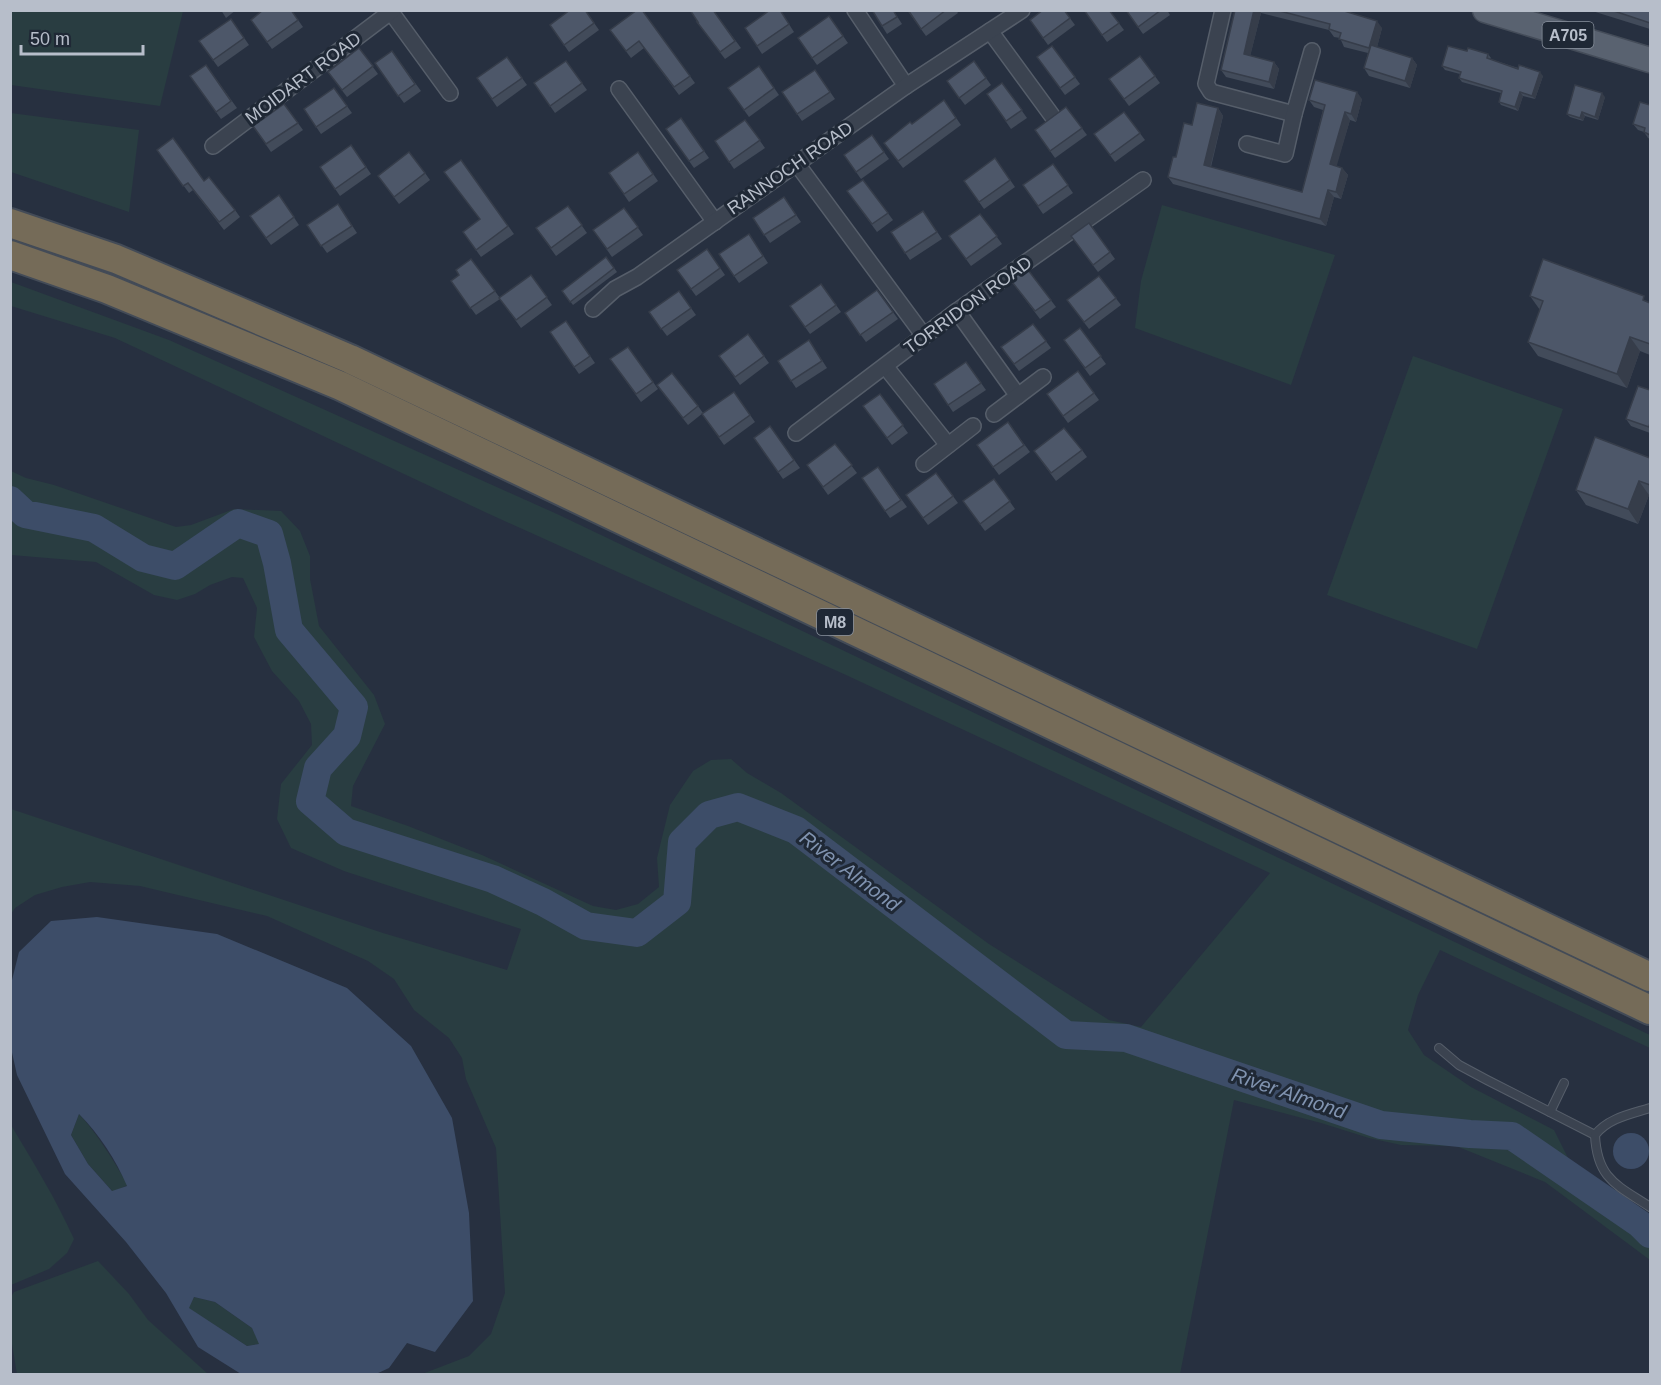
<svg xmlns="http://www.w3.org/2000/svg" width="1661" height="1385" viewBox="0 0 1661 1385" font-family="Arial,sans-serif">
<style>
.green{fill:#293d41}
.water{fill:#3d4d68;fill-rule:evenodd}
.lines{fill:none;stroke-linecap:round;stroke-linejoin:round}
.river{stroke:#3d4d68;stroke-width:28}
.lane-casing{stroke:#565e6a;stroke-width:10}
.street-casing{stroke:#565e6a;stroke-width:18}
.primary-casing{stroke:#444c59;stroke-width:27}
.highway-casing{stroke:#434b57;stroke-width:32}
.lane{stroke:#3b4350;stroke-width:8}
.street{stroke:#3b4350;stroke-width:15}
.primary{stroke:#596270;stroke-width:24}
.highway{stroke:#756b58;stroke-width:28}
.wall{fill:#424b5a}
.shaded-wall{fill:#363d4a}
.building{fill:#4d5769;stroke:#363d4a;stroke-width:1.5}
.labels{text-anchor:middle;stroke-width:6;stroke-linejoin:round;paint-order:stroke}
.shield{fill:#1f2835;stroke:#89919d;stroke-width:1.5}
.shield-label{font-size:16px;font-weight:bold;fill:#b7beca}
.street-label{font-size:18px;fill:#b7beca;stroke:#1f2835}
.water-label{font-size:20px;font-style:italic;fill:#8093b0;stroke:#1f2835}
</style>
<rect width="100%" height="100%" fill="#273040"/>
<g class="green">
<polygon points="11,10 183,11 160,106 11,85"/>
<polygon points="11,113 139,130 129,212 11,172"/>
<polygon points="1162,205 1335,255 1291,385 1135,328 1141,281"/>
<polygon points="11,282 169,340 557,514 1650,1035 1650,1048 1440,950 1418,995 1408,1030 1424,1055 1471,1087 1554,1130 1568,1158 1614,1198 1650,1224 1650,1260 1545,1182 1456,1146 1401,1145 1369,1138 1321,1123 1234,1100 1180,1374 422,1374 469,1356 491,1334 505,1293 496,1148 466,1079 462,1058 449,1038 414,1010 394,979 368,961 267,916 140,886 90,882 62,887 35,895 15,908 11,914 11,809 383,933 507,970 521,929 344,871 291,848 277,819 281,784 312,745 311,724 299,701 272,671 254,637 257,608 243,578 232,577 210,585 195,594 177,600 154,595 96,562 11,555 11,471 26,478 54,485 176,527 191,525 234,509 281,511 300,531 310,556 310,579 319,626 374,695 385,724 353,786 351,806 408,826 482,855 593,906 616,910 638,904 659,887 657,858 670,805 693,771 711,760 731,759 747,773 781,793 989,944 1109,1020 1141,1027 1270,873 846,675 487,513 115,338 11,306"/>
<polygon points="1413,356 1563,409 1477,649 1327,595"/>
<path d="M79,1114C99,1136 113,1160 128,1185L113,1192L88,1164L71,1135Z"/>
<path d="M11,1125C33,1162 56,1199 74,1239L67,1253L49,1269L11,1285Z"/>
<polygon points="98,1261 129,1294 148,1320 208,1374 17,1374 11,1338 11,1297 14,1292"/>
<polygon points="194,1297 215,1302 252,1328 260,1344 247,1346 188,1308"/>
</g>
<g class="water">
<path d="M97,917L217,934L347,988L411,1046L452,1118L469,1213L473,1301L435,1352L407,1343L389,1368L376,1374H241L198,1347L166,1293L126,1242L65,1174L17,1075L11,1048V984L19,952L51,921ZM79,1114C99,1134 116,1160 127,1186L112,1191L88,1164L71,1135ZM194,1297L215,1302L252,1328L259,1344L247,1346L189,1308Z"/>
<circle cx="1631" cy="1151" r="18"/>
</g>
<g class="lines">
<polyline class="river" points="10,500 25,514 94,528 143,558 175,566 238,523 269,534 277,563 289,630 354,707 347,736 318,768 310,801 346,832 493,879 543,902 586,926 637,933 677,902 682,842 709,815 738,807 796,830 1066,1035 1126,1038 1381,1125 1470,1134 1512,1136 1640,1224 1650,1234"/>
<g class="lane-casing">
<g id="lane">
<polyline points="1439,1048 1459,1065 1487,1080 1595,1135"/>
<path d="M1650,1108C1631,1114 1608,1118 1595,1135C1597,1179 1617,1185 1650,1207"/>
<polyline points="1550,1112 1564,1083"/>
</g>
</g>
<g class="street-casing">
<g id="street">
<polyline points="855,10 906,86"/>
<polyline points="1223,10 1206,84 1211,92 1294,114"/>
<polyline points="391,12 450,93"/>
<polyline points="990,31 1053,117"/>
<polyline points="619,89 715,222"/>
<polyline points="1247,144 1285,154 1294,114 1312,51"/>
<polyline points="213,146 393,10"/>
<polyline points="797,164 924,336"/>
<polyline points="593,309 615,289 637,277 906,86 1022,10"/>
<polyline points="957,311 1018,396"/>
<polyline points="885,366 948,445"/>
<polyline points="994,414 1043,377"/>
<polyline points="796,433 957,311 1143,180"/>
<polyline points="924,464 973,426"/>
</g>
</g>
<g class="primary-casing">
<polyline id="primary" points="1485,10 1650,60"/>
</g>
<g class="highway-casing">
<g id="highway">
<polyline points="10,223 116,259 350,359 1650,977"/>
<polyline points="10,255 107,289 341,386 1650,1010"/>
</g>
</g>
<use href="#lane" class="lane"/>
<use href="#street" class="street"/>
<use href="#primary" class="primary"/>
<use href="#highway" class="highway"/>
</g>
<g class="wall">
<polygon points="221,10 236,10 226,18"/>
<polygon points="291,10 303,27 272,49 251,20"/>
<polygon points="585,10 599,30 569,52 550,25"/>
<polygon points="642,10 695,83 679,95 644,48 631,58 610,30"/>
<polygon points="713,10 741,48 725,59 697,22"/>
<polygon points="780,10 794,32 762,54 745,28"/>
<polygon points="872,10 893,10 902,24 887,34"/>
<polygon points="907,10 956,10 958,13 926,36"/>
<polygon points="1064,10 1075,25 1048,45 1030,20"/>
<polygon points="1084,10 1109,10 1124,30 1107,42"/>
<polygon points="1126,10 1167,10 1170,15 1143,34"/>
<polygon points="1235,10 1341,10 1382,28 1377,47 1412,58 1417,65 1410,88 1369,76 1364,68 1368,53 1344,47 1340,38 1334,37 1329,30 1261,13 1250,56 1274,62 1279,69 1274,89 1226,77 1221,70"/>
<polygon points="1589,10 1650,10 1650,29"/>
<polygon points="829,16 848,43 817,65 798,38"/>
<polygon points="231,19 249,45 218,67 199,41"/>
<polygon points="1052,46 1080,84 1065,95 1037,57"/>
<polygon points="359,48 378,74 347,97 328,72"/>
<polygon points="392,51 421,91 404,103 375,63"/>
<polygon points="1488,54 1491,58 1490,59 1543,76 1535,99 1523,96 1518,111 1501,105 1499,102 1501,93 1462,82 1459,78 1460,74 1445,70 1442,66"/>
<polygon points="1140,56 1160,83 1129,106 1109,79"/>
<polygon points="507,57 527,85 497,107 477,78"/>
<polygon points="566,61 587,90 555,113 534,83"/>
<polygon points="974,61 991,85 965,105 947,81"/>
<polygon points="206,65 237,108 221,119 190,76"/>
<polygon points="759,66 779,95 749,117 728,88"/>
<polygon points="815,70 835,99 802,121 782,92"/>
<polygon points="1002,83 1027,118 1011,129 987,94"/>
<polygon points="334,88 352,113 321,134 304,109"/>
<polygon points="1605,97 1598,120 1585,116 1583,121 1570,117 1567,114"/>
<polygon points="1362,99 1356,122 1350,120 1336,166 1342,168 1348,175 1341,199 1334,197 1326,226 1173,184 1168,177 1176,157 1192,125 1218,108 1223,116 1211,167 1302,192 1323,110 1314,107 1309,100"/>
<polygon points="944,100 961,125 903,168 889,150 912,124"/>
<polygon points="284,104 303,130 271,152 253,126"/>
<polygon points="1650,105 1650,139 1648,138 1644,132 1638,130 1633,124"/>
<polygon points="1066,107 1087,135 1055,158 1035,130"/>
<polygon points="1124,112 1145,140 1115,162 1094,134"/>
<polygon points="681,118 709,158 694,168 666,129"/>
<polygon points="745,120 765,148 734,169 715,141"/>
<polygon points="872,135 889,159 861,179 844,155"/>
<polygon points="351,145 371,174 340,196 320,167"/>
<polygon points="157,150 235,210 240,217 224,230 193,190 189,193"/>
<polygon points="638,152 658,181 629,202 609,173"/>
<polygon points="995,158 1015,187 984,209 964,181"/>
<polygon points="461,160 514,234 481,257 463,232 480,220"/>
<polygon points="1053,164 1073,193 1043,214 1023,185"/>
<polygon points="425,173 430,180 399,204 378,176"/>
<polygon points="863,180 893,220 877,232 847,191"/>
<polygon points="279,195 299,225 271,245 250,216"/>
<polygon points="784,197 801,222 770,243 753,218"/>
<polygon points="338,204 357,233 327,253 307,225"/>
<polygon points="568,206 587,233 556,256 536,228"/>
<polygon points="624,208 643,235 612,257 593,230"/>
<polygon points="923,211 942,239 910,260 891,232"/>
<polygon points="980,214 1002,244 971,266 949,236"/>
<polygon points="1089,223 1115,259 1098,272 1071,236"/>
<polygon points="749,234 768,263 739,283 719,254"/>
<polygon points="707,249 725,275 696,296 677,270"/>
<polygon points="606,257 617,272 573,305 562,291"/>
<polygon points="471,259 500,298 531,275 552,305 521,328 500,299 476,315 451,281 459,275"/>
<polygon points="1025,266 1056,307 1040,319 1009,278"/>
<polygon points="1099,276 1121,305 1089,329 1067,300"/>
<polygon points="821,284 841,312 810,334 790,306"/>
<polygon points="877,290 898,319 866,342 845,313"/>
<polygon points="679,291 696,315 667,336 649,312"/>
<polygon points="1530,296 1650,303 1650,355 1640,351 1627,388 1538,356 1528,342 1540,310"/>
<polygon points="566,321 595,363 579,374 550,332"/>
<polygon points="1033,324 1051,348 1019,371 1001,347"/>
<polygon points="1080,328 1106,364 1090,376 1064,340"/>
<polygon points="748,334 769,363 740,385 719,356"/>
<polygon points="809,340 827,368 796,388 778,361"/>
<polygon points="628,347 658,389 641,402 610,359"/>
<polygon points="966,362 986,390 953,412 934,384"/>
<polygon points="1078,371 1099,400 1068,423 1047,394"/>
<polygon points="1650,390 1650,433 1631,426 1626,419"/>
<polygon points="662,392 698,406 703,413 688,425"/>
<polygon points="734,392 755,422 724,445 702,414"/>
<polygon points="880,394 908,433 892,445 863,406"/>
<polygon points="1008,422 1030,452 999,475 977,445"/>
<polygon points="770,426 800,468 783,479 754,438"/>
<polygon points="835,444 857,473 828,495 807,465"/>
<polygon points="1082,450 1087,457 1056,481 1039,458"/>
<polygon points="1650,458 1650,496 1649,495 1638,524 1586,505 1576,490"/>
<polygon points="878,467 907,507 890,518 862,478"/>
<polygon points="936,473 958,503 928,525 906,495"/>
<polygon points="994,479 1015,509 985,531 963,501"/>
</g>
<g class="shaded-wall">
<polygon points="1254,10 1259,10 1261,13 1249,61 1244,54"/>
<polygon points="1377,21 1382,28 1375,55 1369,48"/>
<polygon points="1412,58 1417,65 1410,88 1405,81"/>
<polygon points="1274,62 1279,69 1274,89 1269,82"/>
<polygon points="1540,72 1543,76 1535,99 1532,96"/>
<polygon points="1357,92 1362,99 1356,122 1351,114"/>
<polygon points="1520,92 1523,96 1518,111 1515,107"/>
<polygon points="1602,93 1605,97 1598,120 1595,117"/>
<polygon points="1218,108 1223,116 1209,172 1204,165"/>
<polygon points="1345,112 1350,120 1335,172 1330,164"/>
<polygon points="1582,112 1585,116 1583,121 1580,118"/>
<polygon points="1342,168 1348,175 1341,199 1336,192"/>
<polygon points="1328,190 1334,197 1326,226 1320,219"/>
<polygon points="1630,337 1640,351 1627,388 1617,374"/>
<polygon points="1639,481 1649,495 1638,524 1628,509"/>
</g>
<g class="building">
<polygon points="263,10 291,10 298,20 267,42 251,20"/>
<polygon points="570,10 585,10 594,23 564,45 550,25"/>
<polygon points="637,10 642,10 690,76 674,87 639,41 626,51 610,30"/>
<polygon points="690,10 713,10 735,41 720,52 697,22 698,22"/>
<polygon points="770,10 780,10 789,24 757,46 745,28"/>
<polygon points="872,10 893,10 897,17 882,26"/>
<polygon points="908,10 946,10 921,29"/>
<polygon points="1043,10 1064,10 1070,18 1043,38 1030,20"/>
<polygon points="1084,10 1109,10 1119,23 1102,35"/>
<polygon points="1126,10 1161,10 1138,27"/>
<polygon points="1235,10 1254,10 1244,54 1274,62 1269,82 1221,70"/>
<polygon points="1276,10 1341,10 1377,21 1369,48 1339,39 1341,33 1329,29 1330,24"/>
<polygon points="1611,10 1650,10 1650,23"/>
<polygon points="829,16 843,36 812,58 798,38"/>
<polygon points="231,19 244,38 213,60 199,41"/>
<polygon points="1371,45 1412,58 1405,81 1364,68"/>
<polygon points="1052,46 1075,77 1060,88 1037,57"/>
<polygon points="1448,46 1467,51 1468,48 1488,54 1487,58 1518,69 1519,65 1540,72 1532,96 1520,92 1515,107 1499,102 1502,91 1459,78 1461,72 1442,66"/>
<polygon points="359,48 373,66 342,90 328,72"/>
<polygon points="392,51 415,84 398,96 375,63"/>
<polygon points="1140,56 1155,76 1124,99 1109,79"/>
<polygon points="507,57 522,78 492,99 477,78"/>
<polygon points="566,61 582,83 550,106 534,83"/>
<polygon points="974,61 986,78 959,98 947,81"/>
<polygon points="206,65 231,101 216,112 190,76"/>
<polygon points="759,66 774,88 744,110 728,88"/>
<polygon points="815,70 830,92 797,114 782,92"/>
<polygon points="1315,80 1357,92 1351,114 1345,112 1330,164 1342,168 1336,192 1328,190 1320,219 1168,177 1173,157 1176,157 1184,123 1192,125 1197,103 1218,108 1204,165 1302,192 1325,105 1309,100"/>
<polygon points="1002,83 1022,110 1006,121 987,94"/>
<polygon points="1575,85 1602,93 1595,117 1582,112 1580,118 1567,114"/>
<polygon points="334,88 347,106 316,127 304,109"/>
<polygon points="944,100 956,118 898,161 884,143 910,122 912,124"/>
<polygon points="1640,102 1650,105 1650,135 1644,132 1645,128 1633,124"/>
<polygon points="284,104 298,123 266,144 253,126"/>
<polygon points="1066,107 1082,128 1050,151 1035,130"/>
<polygon points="1124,112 1140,133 1110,155 1094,134"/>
<polygon points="681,118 704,151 689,161 666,129"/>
<polygon points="745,120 760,140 729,162 715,141"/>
<polygon points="872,135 884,152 856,172 844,155"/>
<polygon points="173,138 204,181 209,177 235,210 219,222 188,183 183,186 157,150"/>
<polygon points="351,145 366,167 335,189 320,167"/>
<polygon points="409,152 425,173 394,197 378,176"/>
<polygon points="638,152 653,174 624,194 609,173"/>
<polygon points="995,158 1010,180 979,202 964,181"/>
<polygon points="461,160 508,226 476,250 463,232 480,219 444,172"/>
<polygon points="1053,164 1068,185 1038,206 1023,185"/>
<polygon points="863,180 888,213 872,224 847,191"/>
<polygon points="279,195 294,217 266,238 250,216"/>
<polygon points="784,197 796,215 764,235 753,218"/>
<polygon points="338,204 352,226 321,246 307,225"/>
<polygon points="568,206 582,225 551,248 536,228"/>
<polygon points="624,208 638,227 607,249 593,230"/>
<polygon points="923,211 937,232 905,253 891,232"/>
<polygon points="980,214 997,236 966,259 949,236"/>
<polygon points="1089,223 1110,252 1093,265 1071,236"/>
<polygon points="749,234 763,256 734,276 719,254"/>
<polygon points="707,249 720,268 691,289 677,270"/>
<polygon points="606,257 614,268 570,302 562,291"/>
<polygon points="471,259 495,291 470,308 451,281 459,275 456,270"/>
<polygon points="1543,259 1644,296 1643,300 1650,303 1650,344 1630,337 1617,374 1528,342 1543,301 1530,296"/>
<polygon points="1025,266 1051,300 1035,311 1009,278"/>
<polygon points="531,275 547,297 516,320 499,298"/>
<polygon points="1099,276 1116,298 1084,322 1067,300"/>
<polygon points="821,284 836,305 805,327 790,306"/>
<polygon points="877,290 893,312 860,335 845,313"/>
<polygon points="679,291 691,308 661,329 649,312"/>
<polygon points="566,321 590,356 574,367 550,332"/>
<polygon points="1033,324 1046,341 1014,364 1001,347"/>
<polygon points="1080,328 1101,356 1085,368 1064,340"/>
<polygon points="748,334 764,356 735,377 719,356"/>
<polygon points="809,340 822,361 791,381 778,361"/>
<polygon points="628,347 653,382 636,394 610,359"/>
<polygon points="966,362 981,383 948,405 934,384"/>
<polygon points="1078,371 1094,393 1063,416 1047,394"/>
<polygon points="672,373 698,406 683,418 657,385"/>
<polygon points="1638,386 1650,390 1650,423 1649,427 1626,419"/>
<polygon points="734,392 750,415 719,437 702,414"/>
<polygon points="880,394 903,425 887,438 863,406"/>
<polygon points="1008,422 1024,445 993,467 977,445"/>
<polygon points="770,426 794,460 778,472 754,438"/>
<polygon points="1064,428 1082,450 1051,473 1034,451"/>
<polygon points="1595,437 1650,458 1650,485 1639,481 1628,509 1576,490"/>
<polygon points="835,444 852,465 823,487 807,465"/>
<polygon points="878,467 901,500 885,511 862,478"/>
<polygon points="936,473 953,496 923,518 906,495"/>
<polygon points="994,479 1010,501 980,524 963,501"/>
</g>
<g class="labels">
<g class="shield">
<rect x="1542.5" y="22" width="51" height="26" rx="4.5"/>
<rect x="817" y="609" width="36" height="26" rx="4.5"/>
</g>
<g class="shield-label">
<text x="1568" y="41">A705</text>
<text x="835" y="628">M8</text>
</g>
<g class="street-label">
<text transform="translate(303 78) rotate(-37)" y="6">MOIDART ROAD</text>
<text transform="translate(790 168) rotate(-35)" y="6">RANNOCH ROAD</text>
<text transform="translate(968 305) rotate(-36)" y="6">TORRIDON ROAD</text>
</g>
<g class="water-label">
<text transform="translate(850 871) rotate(37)" y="7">River Almond</text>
<text transform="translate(1289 1093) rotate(19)" y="7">River Almond</text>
</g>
</g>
<rect width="1661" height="1385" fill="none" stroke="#b7beca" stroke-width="24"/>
<path d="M21 45v9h122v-9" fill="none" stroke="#b7beca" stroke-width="3"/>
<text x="30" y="45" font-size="18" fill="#b7beca" stroke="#1f2835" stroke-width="4.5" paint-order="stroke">50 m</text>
</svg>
